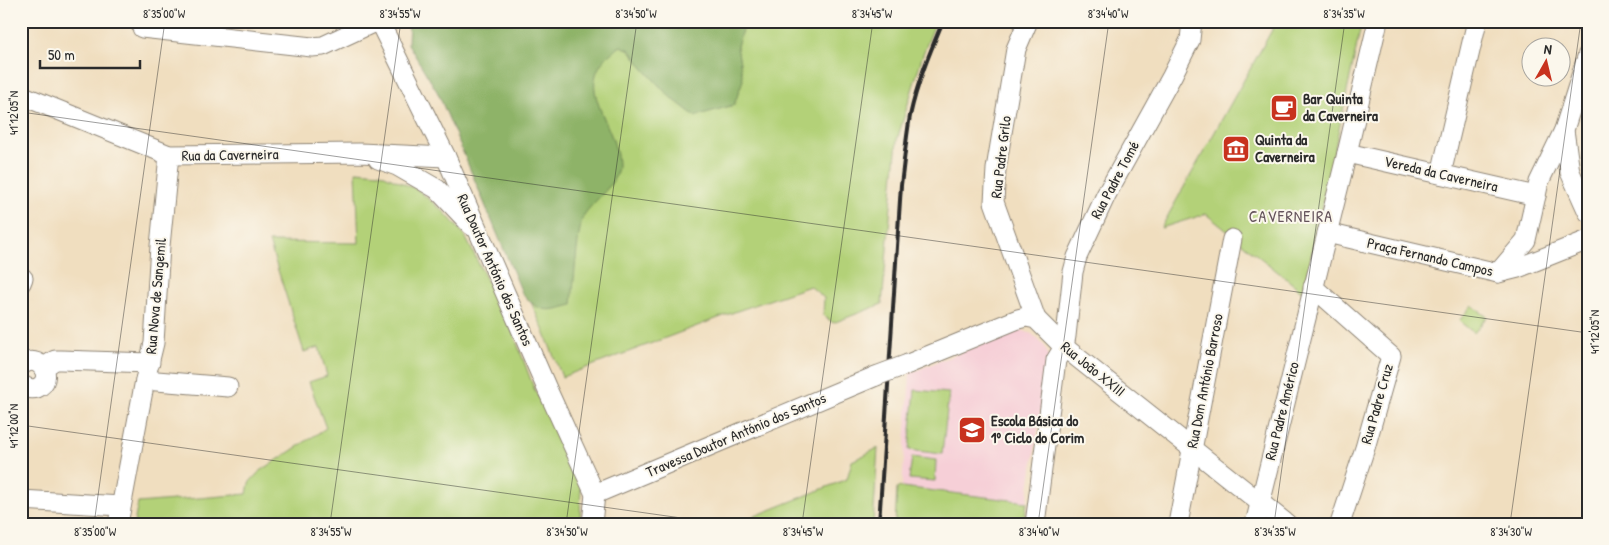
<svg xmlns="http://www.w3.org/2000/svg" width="1609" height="545" viewBox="0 0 1609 545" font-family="'Patrick Hand',sans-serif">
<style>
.built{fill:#f6cfd7}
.green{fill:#b3d178;stroke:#6f7e52}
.forest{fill:#8eb368;stroke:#5c6f4a}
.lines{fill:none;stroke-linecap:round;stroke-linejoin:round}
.minor-casing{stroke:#8e8475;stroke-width:21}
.minor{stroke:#fff;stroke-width:19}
.rail{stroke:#2b2b2b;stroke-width:4}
.minor-bridge-casing{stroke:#8e8475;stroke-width:21;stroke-linecap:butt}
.minor-bridge{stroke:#fff;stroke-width:19}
.ticks{fill:none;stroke:#2b2b2b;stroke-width:1;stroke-opacity:0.45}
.labels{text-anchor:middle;stroke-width:4;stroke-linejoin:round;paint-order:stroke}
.poi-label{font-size:15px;font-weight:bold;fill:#2b2b2b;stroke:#fbf7ec;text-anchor:start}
.street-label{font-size:15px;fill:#2b2b2b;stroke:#fbf7ec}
.neighbourhood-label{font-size:16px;letter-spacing:1px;fill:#65545c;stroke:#fbf7ec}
.neatline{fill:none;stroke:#2b2b2b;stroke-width:2}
.ticks-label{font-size:12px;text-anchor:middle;fill:#2b2b2b}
</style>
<rect width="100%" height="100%" fill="#fbf7ec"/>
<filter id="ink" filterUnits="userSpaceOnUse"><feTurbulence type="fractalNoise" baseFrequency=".02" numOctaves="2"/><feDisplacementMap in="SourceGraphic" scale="10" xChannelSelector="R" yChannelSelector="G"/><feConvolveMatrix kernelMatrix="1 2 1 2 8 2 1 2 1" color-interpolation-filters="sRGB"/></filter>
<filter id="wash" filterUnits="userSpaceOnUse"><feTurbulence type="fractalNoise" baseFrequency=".0096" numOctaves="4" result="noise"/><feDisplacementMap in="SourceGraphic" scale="20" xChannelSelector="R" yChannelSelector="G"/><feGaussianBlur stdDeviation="1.12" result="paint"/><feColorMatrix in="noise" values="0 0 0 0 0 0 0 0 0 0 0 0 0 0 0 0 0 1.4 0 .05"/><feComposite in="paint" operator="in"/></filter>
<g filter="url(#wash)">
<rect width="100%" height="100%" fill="#f0debf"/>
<polygon class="built" points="1019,329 1032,334 1044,345 1049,357 1027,502 902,487 910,373"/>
<g class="green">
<polygon points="406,21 936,21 923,54 897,140 882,304 833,323 823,315 824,298 810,286 737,311 562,377 543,329"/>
<polygon points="1277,21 1362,21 1304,293 1206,214 1161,228"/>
<polygon points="356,171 380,173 418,190 443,211 464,234 514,335 535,391 567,443 581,484 580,524 134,524 138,503 247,494 249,483 259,472 326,428 309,382 327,376 319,347 304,352 269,242 359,243"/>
<polygon points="1472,305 1487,317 1474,333 1459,321"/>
<polygon points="915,390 949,393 942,454 909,450"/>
<polygon points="878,448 873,524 735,524 847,479 852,461"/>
<polygon points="912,457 936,460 935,481 909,479"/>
<polygon points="902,487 1027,502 1024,524 895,524 897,488"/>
</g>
<path class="forest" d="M409,21H745L737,46L743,80L734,105L695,116L669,96L643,68L630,50L621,46C564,82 617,120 618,165C618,184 594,200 584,215C578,223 573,291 572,305C547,312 541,313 523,295L438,93L408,44Z"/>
</g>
<g filter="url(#ink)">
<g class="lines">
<g class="minor-casing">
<g id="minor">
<polyline points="379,21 446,157 548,391 595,494 592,524"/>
<polyline points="1028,21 1016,49 996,169 994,202 1036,319"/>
<polyline points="142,28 312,47 323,46 377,21"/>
<polyline points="1588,54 1564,130 1570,172 1588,212"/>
<polyline points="21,95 169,155 360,153 446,157"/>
<polyline points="1347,153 1536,196"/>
<polyline points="378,159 397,166 437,189 472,226"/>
<polyline points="1441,174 1477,21"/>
<polyline points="1327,233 1498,273 1518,268 1588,240"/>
<polyline points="1498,273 1526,240 1539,182 1564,130"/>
<polyline points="21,283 23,278"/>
<polyline points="1313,287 1391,356 1365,448 1340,524"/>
<polyline points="908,364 1018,319 1026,317 1036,319 1064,347 1287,524"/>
<path d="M21,366C40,350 56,380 37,388C31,390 26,388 21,384"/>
<polyline points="43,368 55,360 61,360 150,363"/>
<polyline points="145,380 228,387"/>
<polyline points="595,494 876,376"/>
<polyline points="21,500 121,506"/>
<polyline points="118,524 145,380 154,343 160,246 169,155"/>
<polyline points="1035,524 1056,360 1064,347 1066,336 1073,272 1077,257 1106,195 1172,76 1190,40 1192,21"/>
<polyline points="1178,524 1232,239"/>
<polyline points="1255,524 1347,153 1378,21"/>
</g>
</g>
<use href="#minor" class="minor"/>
<path class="rail" d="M879,524L901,185C904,162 906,139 910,116C917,83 930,52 943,21"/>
<g class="minor-bridge-casing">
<polyline id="minor-bridge" points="876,376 908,364"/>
</g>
<use href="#minor-bridge" class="minor-bridge"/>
</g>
</g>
<path class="ticks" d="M21,112L1588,333M21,425L724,524M94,524L165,21M330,524L401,21M566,524L637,21M802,524L873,21M1038,524L1109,21M1274,524L1345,21M1510,524L1581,21"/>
<defs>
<g id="cafe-square" transform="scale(1.4375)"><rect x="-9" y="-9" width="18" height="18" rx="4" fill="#c8321e" stroke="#fbf7ec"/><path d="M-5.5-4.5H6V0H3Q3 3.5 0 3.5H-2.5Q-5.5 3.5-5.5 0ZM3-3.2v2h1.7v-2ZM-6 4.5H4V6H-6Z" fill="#fff"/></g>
<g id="museum-square" transform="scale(1.4375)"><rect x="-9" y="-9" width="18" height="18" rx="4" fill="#c8321e" stroke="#fbf7ec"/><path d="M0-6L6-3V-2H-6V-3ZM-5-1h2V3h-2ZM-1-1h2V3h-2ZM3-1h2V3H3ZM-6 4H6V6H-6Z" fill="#fff"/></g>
<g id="school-square" transform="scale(1.4375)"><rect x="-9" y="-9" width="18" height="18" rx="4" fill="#c8321e" stroke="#fbf7ec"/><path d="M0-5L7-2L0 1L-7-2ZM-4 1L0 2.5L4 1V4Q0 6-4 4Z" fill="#fff"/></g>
</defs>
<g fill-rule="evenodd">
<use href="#cafe-square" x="1284" y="108"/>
<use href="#museum-square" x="1236" y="149"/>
<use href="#school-square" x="972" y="430"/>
</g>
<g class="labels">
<g class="poi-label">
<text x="1303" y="104">Bar Quinta<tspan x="1303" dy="17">da Caverneira</tspan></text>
<text x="1255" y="145">Quinta da<tspan x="1255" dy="17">Caverneira</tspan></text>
<text x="991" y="426">Escola Básica do<tspan x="991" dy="17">1º Ciclo do Corim</tspan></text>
</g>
<g class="street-label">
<text transform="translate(230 155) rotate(-1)" y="5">Rua da Caverneira</text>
<text transform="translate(1001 157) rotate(-83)" y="5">Rua Padre Grilo</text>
<text transform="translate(1441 174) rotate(13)" y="5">Vereda da Caverneira</text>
<text transform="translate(1115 180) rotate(-62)" y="5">Rua Padre Tomé</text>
<text transform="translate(1430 257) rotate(13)" y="5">Praça Fernando Campos</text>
<text transform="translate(495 270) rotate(66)" y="5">Rua Doutor António dos Santos</text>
<text transform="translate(156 296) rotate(-85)" y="5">Rua Nova de Sangemil</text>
<text transform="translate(1093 369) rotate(39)" y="5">Rua João XXIII</text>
<text transform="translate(1205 381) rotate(-79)" y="5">Rua Dom António Barroso</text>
<text transform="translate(1377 404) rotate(-74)" y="5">Rua Padre Cruz</text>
<text transform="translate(1282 411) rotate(-76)" y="5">Rua Padre Américo</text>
<text transform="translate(736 435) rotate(-23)" y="5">Travessa Doutor António dos Santos</text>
</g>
<g class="neighbourhood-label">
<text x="1291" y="222">CAVERNEIRA</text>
</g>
</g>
<rect width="1609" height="545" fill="none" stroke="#fbf7ec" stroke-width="55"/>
<g transform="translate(1546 62) rotate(8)"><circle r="24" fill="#fbf7ec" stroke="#a8a59f"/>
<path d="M0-4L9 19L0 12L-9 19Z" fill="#c8321e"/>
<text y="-8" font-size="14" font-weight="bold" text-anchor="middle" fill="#2b2b2b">N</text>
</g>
<path d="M40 60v8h100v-8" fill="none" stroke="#2b2b2b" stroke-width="2.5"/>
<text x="48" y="60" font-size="15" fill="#2b2b2b" stroke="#fbf7ec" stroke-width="4" paint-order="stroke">50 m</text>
<rect x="28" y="28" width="1554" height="490" class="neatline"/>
<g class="ticks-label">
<text x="164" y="18">8°35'00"W</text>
<text x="400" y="18">8°34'55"W</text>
<text x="636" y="18">8°34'50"W</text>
<text x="872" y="18">8°34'45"W</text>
<text x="1108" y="18">8°34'40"W</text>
<text x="1344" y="18">8°34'35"W</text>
<text transform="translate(14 113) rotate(-90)" y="4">41°12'05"N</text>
<text transform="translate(1595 332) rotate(-90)" y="4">41°12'05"N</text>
<text transform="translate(14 426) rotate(-90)" y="4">41°12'00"N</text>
<text x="95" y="536">8°35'00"W</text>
<text x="331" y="536">8°34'55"W</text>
<text x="567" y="536">8°34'50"W</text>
<text x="803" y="536">8°34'45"W</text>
<text x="1039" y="536">8°34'40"W</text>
<text x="1275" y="536">8°34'35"W</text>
<text x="1511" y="536">8°34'30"W</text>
</g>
</svg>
